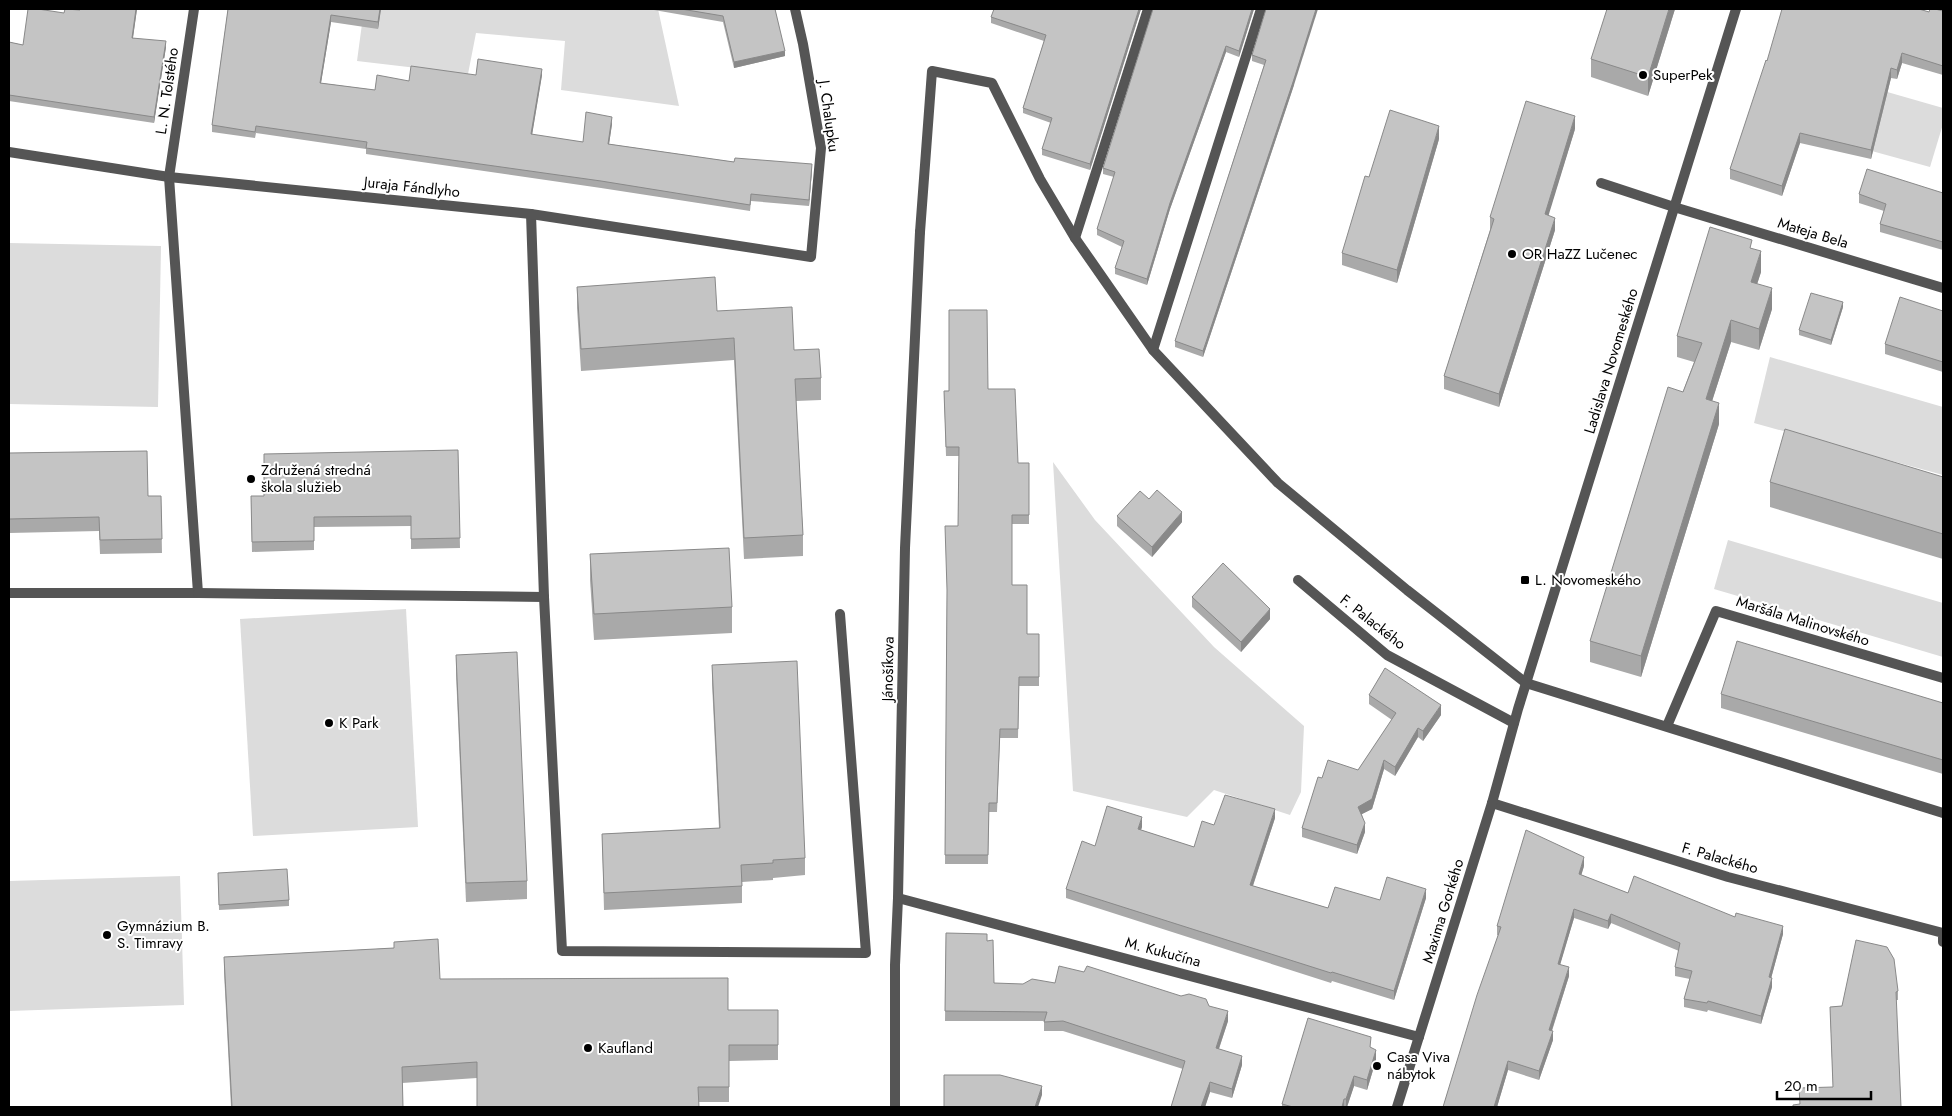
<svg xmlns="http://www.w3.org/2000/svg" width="1952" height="1116" viewBox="0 0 1952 1116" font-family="Jost,sans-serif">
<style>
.green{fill:#dcdcdc}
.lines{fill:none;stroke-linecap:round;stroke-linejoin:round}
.lane{stroke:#555;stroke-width:10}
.street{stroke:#555;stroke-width:10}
.wall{fill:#a9a9a9}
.shaded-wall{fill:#898989}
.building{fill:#c4c4c4;stroke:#898989}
.poi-dot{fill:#000;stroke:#fff;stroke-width:2}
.labels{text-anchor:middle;stroke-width:4;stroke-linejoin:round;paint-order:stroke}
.poi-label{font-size:15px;fill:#000;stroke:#fff;text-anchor:start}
.street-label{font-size:15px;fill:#000;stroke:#fff}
</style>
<rect width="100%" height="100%" fill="#fff"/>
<g class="green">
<polygon points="364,9 658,9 679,106 561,90 565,41 476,33 468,74 357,61"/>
<polygon points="1856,83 1943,108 1943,124 1930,167 1839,142"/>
<polygon points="9,243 161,246 158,407 9,404"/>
<polygon points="1770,357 1943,407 1943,475 1754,423"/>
<polygon points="1053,462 1095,520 1214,647 1304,726 1301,792 1290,815 1214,790 1187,817 1073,791"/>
<polygon points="1728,540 1943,603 1943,657 1714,589"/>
<polygon points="406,609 418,827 253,836 240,619"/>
<polygon points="180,876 184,1005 9,1011 9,881"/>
</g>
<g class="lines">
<g class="lane">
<polyline points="1601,183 1674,207"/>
<polyline points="531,214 544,597 562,951 866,953 840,614"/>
<polyline points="920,232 932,71 992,83 1040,179 1075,238 1153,350 1278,483 1407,590 1526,683"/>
<polyline points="1075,238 1148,9"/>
<polyline points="1153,350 1261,9"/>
<polyline points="9,593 198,593 169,177"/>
<polyline points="198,593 544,597"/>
<polyline points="1667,726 1716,611 1943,678"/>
</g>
<g class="street">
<polyline points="9,152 169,177 531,214 811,257 821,148 803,44 795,9"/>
<polyline points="169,177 194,9"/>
<polyline points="1674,207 1943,288"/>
<polyline points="1298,580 1387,655 1514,723"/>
<polyline points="1526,683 1943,813"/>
<polyline points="1492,803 1728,877 1943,933 1943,942"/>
<polyline points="898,898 1419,1037"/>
<polyline points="895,1107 895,965 898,898 905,548 920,232"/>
<polyline points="1397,1107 1492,803 1518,709 1736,9"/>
</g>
</g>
<g class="wall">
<polygon points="137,9 133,38 166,47 154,123 9,101 9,42 23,45 80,10"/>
<polygon points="228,9 381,9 378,29 331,22 321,83 375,90 409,81 476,75 542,75 532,135 583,142 612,124 609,144 734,162 812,170 809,206 751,201 750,211 601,188 366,154 366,149 256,133 255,138 212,132 212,125"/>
<polygon points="654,9 775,9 785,56 734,68 723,22 654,10"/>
<polygon points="1141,9 1090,170 1042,155 1042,149 1051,123 1023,113 1023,108 1044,41 991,23 991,17"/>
<polygon points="1254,9 1239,57 1226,52 1170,209 1147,285 1115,274 1115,268 1122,247 1097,235 1097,229 1114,177 1103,174 1103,168"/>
<polygon points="1266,9 1294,85 1203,357 1175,347 1175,341 1264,65 1252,61 1252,55"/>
<polygon points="1675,9 1648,96 1591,77 1591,59"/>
<polygon points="1943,11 1943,75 1902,63 1897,79 1891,78 1871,159 1800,143 1782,196 1730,179 1730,169 1767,61 1929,12"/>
<polygon points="1575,129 1548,215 1555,230 1499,407 1444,389 1444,376 1490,230 1490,217"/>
<polygon points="1439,139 1397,283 1342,265 1342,253 1369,177"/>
<polygon points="1943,193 1943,250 1880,232 1880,224 1884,211 1859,203 1859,194"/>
<polygon points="1752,249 1761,272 1757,284 1772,309 1759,350 1731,342 1712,401 1719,424 1641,677 1590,662 1590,641 1694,362 1677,357 1677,336"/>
<polygon points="577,287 717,311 794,350 821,378 821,400 796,401 803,535 803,556 744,559 734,360 581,371 577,308"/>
<polygon points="1843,307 1831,345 1799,335 1799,330"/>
<polygon points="1943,311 1943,372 1885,354 1885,344"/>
<polygon points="988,389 1018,463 1029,463 1029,524 1012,524 1012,585 1027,634 1039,634 1039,686 1019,686 1018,738 1000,738 997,812 989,812 988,864 945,864 947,597 958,526 959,456 946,456 944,391"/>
<polygon points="458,450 460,548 411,549 411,526 314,527 314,550 252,552 251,496 264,496"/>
<polygon points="9,453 148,496 161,496 162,553 100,554 99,531 9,533"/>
<polygon points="1943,477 1943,559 1770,507 1770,482"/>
<polygon points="1149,499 1182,522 1152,557 1117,526 1117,516"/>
<polygon points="590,554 732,607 732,633 594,640 590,580"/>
<polygon points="1192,597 1270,619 1241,652 1192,607"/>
<polygon points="456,655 527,881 527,899 466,902 456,674"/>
<polygon points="712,665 805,858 805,875 773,878 773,880 742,882 742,903 604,910 602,834 719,828 712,683"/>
<polygon points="1721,694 1943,703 1943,774 1721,708"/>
<polygon points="1369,695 1441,715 1423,741 1418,737 1395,776 1384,769 1372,809 1362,814 1365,832 1357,854 1302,837 1302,828 1322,778 1358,770 1392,720 1369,704"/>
<polygon points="1275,818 1253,886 1328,908 1380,900 1426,898 1394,1000 1332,981 1331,983 1066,898 1066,889 1095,846 1142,827 1141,830 1194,847 1214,825"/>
<polygon points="1584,866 1581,875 1628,893 1735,917 1783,934 1771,978 1772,987 1761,1024 1708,1010 1707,1012 1684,1007 1684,999 1690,979 1675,976 1675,967 1679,951 1611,923 1608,929 1574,918 1560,964 1569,976 1552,1031 1553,1040 1539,1080 1508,1070 1497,1107 1443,1107 1498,935 1497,935 1497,926"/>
<polygon points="218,873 289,900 289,906 219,910"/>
<polygon points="946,933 987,941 994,983 1209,1006 1228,1021 1219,1049 1242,1065 1232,1098 1210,1092 1205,1107 1171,1107 1183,1069 1063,1031 1044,1031 1044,1021 945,1021"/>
<polygon points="394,942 440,979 728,1010 778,1010 778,1060 729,1061 729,1102 699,1102 477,1078 402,1083 403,1107 231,1107 224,972 224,957 394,948"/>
<polygon points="1898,991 1898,1000 1896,1000 1901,1107 1799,1104 1833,1087 1830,1007 1842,1006"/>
<polygon points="1371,1048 1376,1060 1367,1090 1354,1086 1347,1107 1282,1107 1282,1104"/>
</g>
<g class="shaded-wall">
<polygon points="136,9 137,9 132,44 132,38"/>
<polygon points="380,9 381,9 378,29 378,22"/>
<polygon points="1139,9 1141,9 1090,170 1090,164"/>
<polygon points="1252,9 1254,9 1239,57 1239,51"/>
<polygon points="1316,9 1318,9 1294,85 1203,357 1203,351"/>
<polygon points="1669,9 1675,9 1648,96 1648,77"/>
<polygon points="331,15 331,22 320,89 320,83"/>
<polygon points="166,41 166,47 154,123 154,117"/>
<polygon points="1226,46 1226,52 1170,209 1147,285 1147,279 1170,203"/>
<polygon points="785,51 785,56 734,68 734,62"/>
<polygon points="1902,53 1902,63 1897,79 1897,70"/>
<polygon points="1891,68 1891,78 1871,159 1871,150"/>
<polygon points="542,69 542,75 531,141 531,134"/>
<polygon points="1575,116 1575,129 1545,227 1545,214"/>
<polygon points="612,117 612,124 608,151 608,144"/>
<polygon points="1439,126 1439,139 1397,283 1397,270"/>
<polygon points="1800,133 1800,143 1782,196 1782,186"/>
<polygon points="812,164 812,170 809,206 809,200"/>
<polygon points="1555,218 1555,230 1499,407 1499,394"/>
<polygon points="1761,251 1761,272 1751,303 1751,282"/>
<polygon points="1772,288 1772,309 1759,350 1759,329"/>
<polygon points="1843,302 1843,307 1831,345 1831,340"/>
<polygon points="1731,320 1731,342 1706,420 1706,399"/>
<polygon points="1719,403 1719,424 1641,677 1641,656"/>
<polygon points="1182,512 1182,522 1152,557 1152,547"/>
<polygon points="1270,609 1270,619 1241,652 1241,642"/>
<polygon points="1441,705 1441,715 1423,741 1423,731"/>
<polygon points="1418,728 1418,737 1395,776 1395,767"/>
<polygon points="1384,760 1384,769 1372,809 1358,816 1358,807"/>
<polygon points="1275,809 1275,818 1250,894 1250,885"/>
<polygon points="1142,817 1142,827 1138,838 1138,829"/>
<polygon points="1365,823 1365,832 1357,854 1357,845"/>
<polygon points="1584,857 1584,866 1579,883 1579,874"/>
<polygon points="1426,889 1426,898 1394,1000 1394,991"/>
<polygon points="1574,909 1574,918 1558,972 1558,964"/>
<polygon points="1611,914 1611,923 1608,929 1608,921"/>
<polygon points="1783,926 1783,934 1769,986 1769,977"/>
<polygon points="1569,967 1569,976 1549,1039 1549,1030"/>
<polygon points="1772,978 1772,987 1761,1024 1761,1016"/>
<polygon points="1228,1011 1228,1021 1216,1057 1216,1048"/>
<polygon points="1553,1031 1553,1040 1539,1080 1539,1071"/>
<polygon points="1376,1050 1376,1060 1367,1090 1367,1080"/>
<polygon points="1242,1056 1242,1065 1232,1098 1232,1089"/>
<polygon points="1508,1061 1508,1070 1497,1107 1494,1107"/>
<polygon points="1354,1076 1354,1086 1347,1107 1346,1107 1346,1099"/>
<polygon points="1210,1082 1210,1092 1205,1107 1201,1107"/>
<polygon points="1042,1086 1042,1095 1038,1107 1035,1107"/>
<polygon points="1344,1099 1344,1107 1342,1107"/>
</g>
<g class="building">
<polygon points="28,9 38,9 64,13 65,9 80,10 81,9 136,9 132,38 166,41 154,117 9,95 9,42 23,45"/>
<polygon points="228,9 380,9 378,22 331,15 320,83 375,90 377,75 409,81 411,66 476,75 478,59 542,69 531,134 583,142 586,112 612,117 608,144 734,162 735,158 812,164 809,200 751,194 750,205 601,181 366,148 367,142 256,126 255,132 212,125"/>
<polygon points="681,9 775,9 785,51 734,62 723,16"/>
<polygon points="994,9 1139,9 1090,164 1042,149 1052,118 1023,108 1046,35 991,17"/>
<polygon points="1153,9 1252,9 1239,51 1226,46 1170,203 1147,279 1115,268 1124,241 1097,229 1115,172 1103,168"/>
<polygon points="1266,9 1316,9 1294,79 1203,351 1175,341 1266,60 1252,55"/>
<polygon points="1607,9 1669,9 1648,77 1591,59"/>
<polygon points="1782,9 1919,9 1929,12 1930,9 1935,9 1943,11 1943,66 1902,53 1897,70 1891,68 1871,150 1800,133 1782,186 1730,169 1766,60 1767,61"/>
<polygon points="1526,101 1575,116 1545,214 1555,218 1499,394 1444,376 1494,219 1490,217"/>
<polygon points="1390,110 1439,126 1397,270 1342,253 1365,176 1369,177"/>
<polygon points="1867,169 1943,193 1943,242 1880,224 1886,204 1859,194"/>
<polygon points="1710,227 1752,240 1750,248 1761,251 1751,282 1772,288 1759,329 1731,320 1706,399 1719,403 1641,656 1590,641 1668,387 1683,392 1702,343 1677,336"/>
<polygon points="715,277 717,311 792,307 794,350 819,349 821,378 795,379 803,535 744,538 734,338 581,349 577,287"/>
<polygon points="1811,293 1843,302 1831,340 1799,330"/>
<polygon points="1900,297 1943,311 1943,362 1885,344"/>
<polygon points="949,310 987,310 988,389 1015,389 1018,463 1029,463 1029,515 1012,515 1012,585 1027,585 1027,634 1039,634 1039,677 1019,677 1018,729 1000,729 997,803 989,803 988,855 945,855 947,590 945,526 958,526 959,447 946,447 944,391 949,391"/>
<polygon points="1785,429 1943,477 1943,534 1770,482"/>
<polygon points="458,450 460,538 411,539 411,516 314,517 314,541 252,542 251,496 264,496 264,454"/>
<polygon points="147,451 148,496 161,496 162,539 100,540 99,517 9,519 9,453"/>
<polygon points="1157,490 1182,512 1152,547 1117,516 1140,491 1149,499"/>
<polygon points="729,548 732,607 594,614 590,554"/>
<polygon points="1223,563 1270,609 1241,642 1192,597"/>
<polygon points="1737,641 1943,703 1943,760 1721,694"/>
<polygon points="517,652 527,881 466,883 456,655"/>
<polygon points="797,661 805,858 773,860 773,863 741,865 742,886 604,893 602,834 720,828 712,665"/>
<polygon points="1385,668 1441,705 1423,731 1418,728 1395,767 1384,760 1372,799 1358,807 1365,823 1357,845 1302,828 1318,777 1322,778 1328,760 1358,770 1396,713 1369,695"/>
<polygon points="1225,795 1275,809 1250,885 1328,908 1335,887 1380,900 1387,877 1426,889 1394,991 1332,972 1331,973 1066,889 1082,841 1095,846 1107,806 1142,817 1138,829 1194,847 1202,821 1214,825"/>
<polygon points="1526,830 1584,857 1579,874 1628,893 1634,876 1735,917 1736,913 1783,926 1769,977 1772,978 1761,1016 1708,1001 1707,1003 1684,999 1692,971 1675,967 1680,943 1611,914 1608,921 1574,909 1558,964 1569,967 1549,1030 1553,1031 1539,1071 1508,1061 1494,1107 1443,1107 1477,995 1501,927 1497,926"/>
<polygon points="287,869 289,900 219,905 218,873"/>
<polygon points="946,933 987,934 987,941 993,940 994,983 1023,984 1032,979 1055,983 1059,966 1084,972 1087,966 1181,996 1189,994 1206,999 1209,1006 1228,1011 1216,1048 1242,1056 1232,1089 1210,1082 1201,1107 1171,1107 1185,1061 1063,1021 1044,1022 1047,1012 945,1011"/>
<polygon points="438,939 440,979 728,978 728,1010 778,1010 778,1045 729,1045 729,1087 698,1087 699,1107 477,1107 477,1062 402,1067 403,1107 232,1107 224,957 394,948 394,942"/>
<polygon points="1856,940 1887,947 1894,959 1898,991 1896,992 1901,1107 1793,1107 1793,1105 1800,1104 1799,1088 1833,1087 1830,1007 1842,1006"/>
<polygon points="1308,1018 1371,1037 1370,1047 1376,1050 1367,1080 1354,1076 1346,1099 1344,1099 1342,1107 1293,1107 1282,1104"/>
<polygon points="944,1075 1000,1075 1042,1086 1035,1107 944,1107"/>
</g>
<g class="poi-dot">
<circle cx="1643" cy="75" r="5"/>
<circle cx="1512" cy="254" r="5"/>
<circle cx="251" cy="479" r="5"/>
<rect x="1520" y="575" width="10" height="10" rx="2.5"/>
<circle cx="329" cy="723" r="5"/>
<circle cx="107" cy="935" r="5"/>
<circle cx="588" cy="1048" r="5"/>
<circle cx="1377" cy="1066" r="5"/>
</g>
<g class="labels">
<g class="poi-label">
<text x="1653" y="80">SuperPek</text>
<text x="1522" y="259">OR HaZZ Lučenec</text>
<text x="261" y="475">Združená stredná<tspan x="261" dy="17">škola služieb</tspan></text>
<text x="1535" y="585">L. Novomeského</text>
<text x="339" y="728">K Park</text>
<text x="117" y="931">Gymnázium B.<tspan x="117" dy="17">S. Timravy</tspan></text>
<text x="598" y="1053">Kaufland</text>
<text x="1387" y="1062">Casa Viva<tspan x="1387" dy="17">nábytok</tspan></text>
</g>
<g class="street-label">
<text transform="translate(167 91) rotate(-82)" y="5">L. N. Tolstého</text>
<text transform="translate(829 116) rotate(82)" y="5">J. Chalupku</text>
<text transform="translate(412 187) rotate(6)" y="5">Juraja Fándlyho</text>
<text transform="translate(1813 233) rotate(17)" y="5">Mateja Bela</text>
<text transform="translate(1611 361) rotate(-73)" y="5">Ladislava Novomeského</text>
<text transform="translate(1803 621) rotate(17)" y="5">Maršála Malinovského</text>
<text transform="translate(1373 622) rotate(38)" y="5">F. Palackého</text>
<text transform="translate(888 669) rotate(-89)" y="5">Jánošíkova</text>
<text transform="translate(1720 858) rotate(16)" y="5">F. Palackého</text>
<text transform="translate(1443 911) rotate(-73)" y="5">Maxima Gorkého</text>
<text transform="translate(1163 952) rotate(15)" y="5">M. Kukučína</text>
</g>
</g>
<rect width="1952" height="1116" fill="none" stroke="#000000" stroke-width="20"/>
<path d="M1777 1091v8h94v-8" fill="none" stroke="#000000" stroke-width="2.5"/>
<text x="1784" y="1091" font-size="15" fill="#000000" stroke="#ffffff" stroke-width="4" paint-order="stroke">20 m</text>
</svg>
